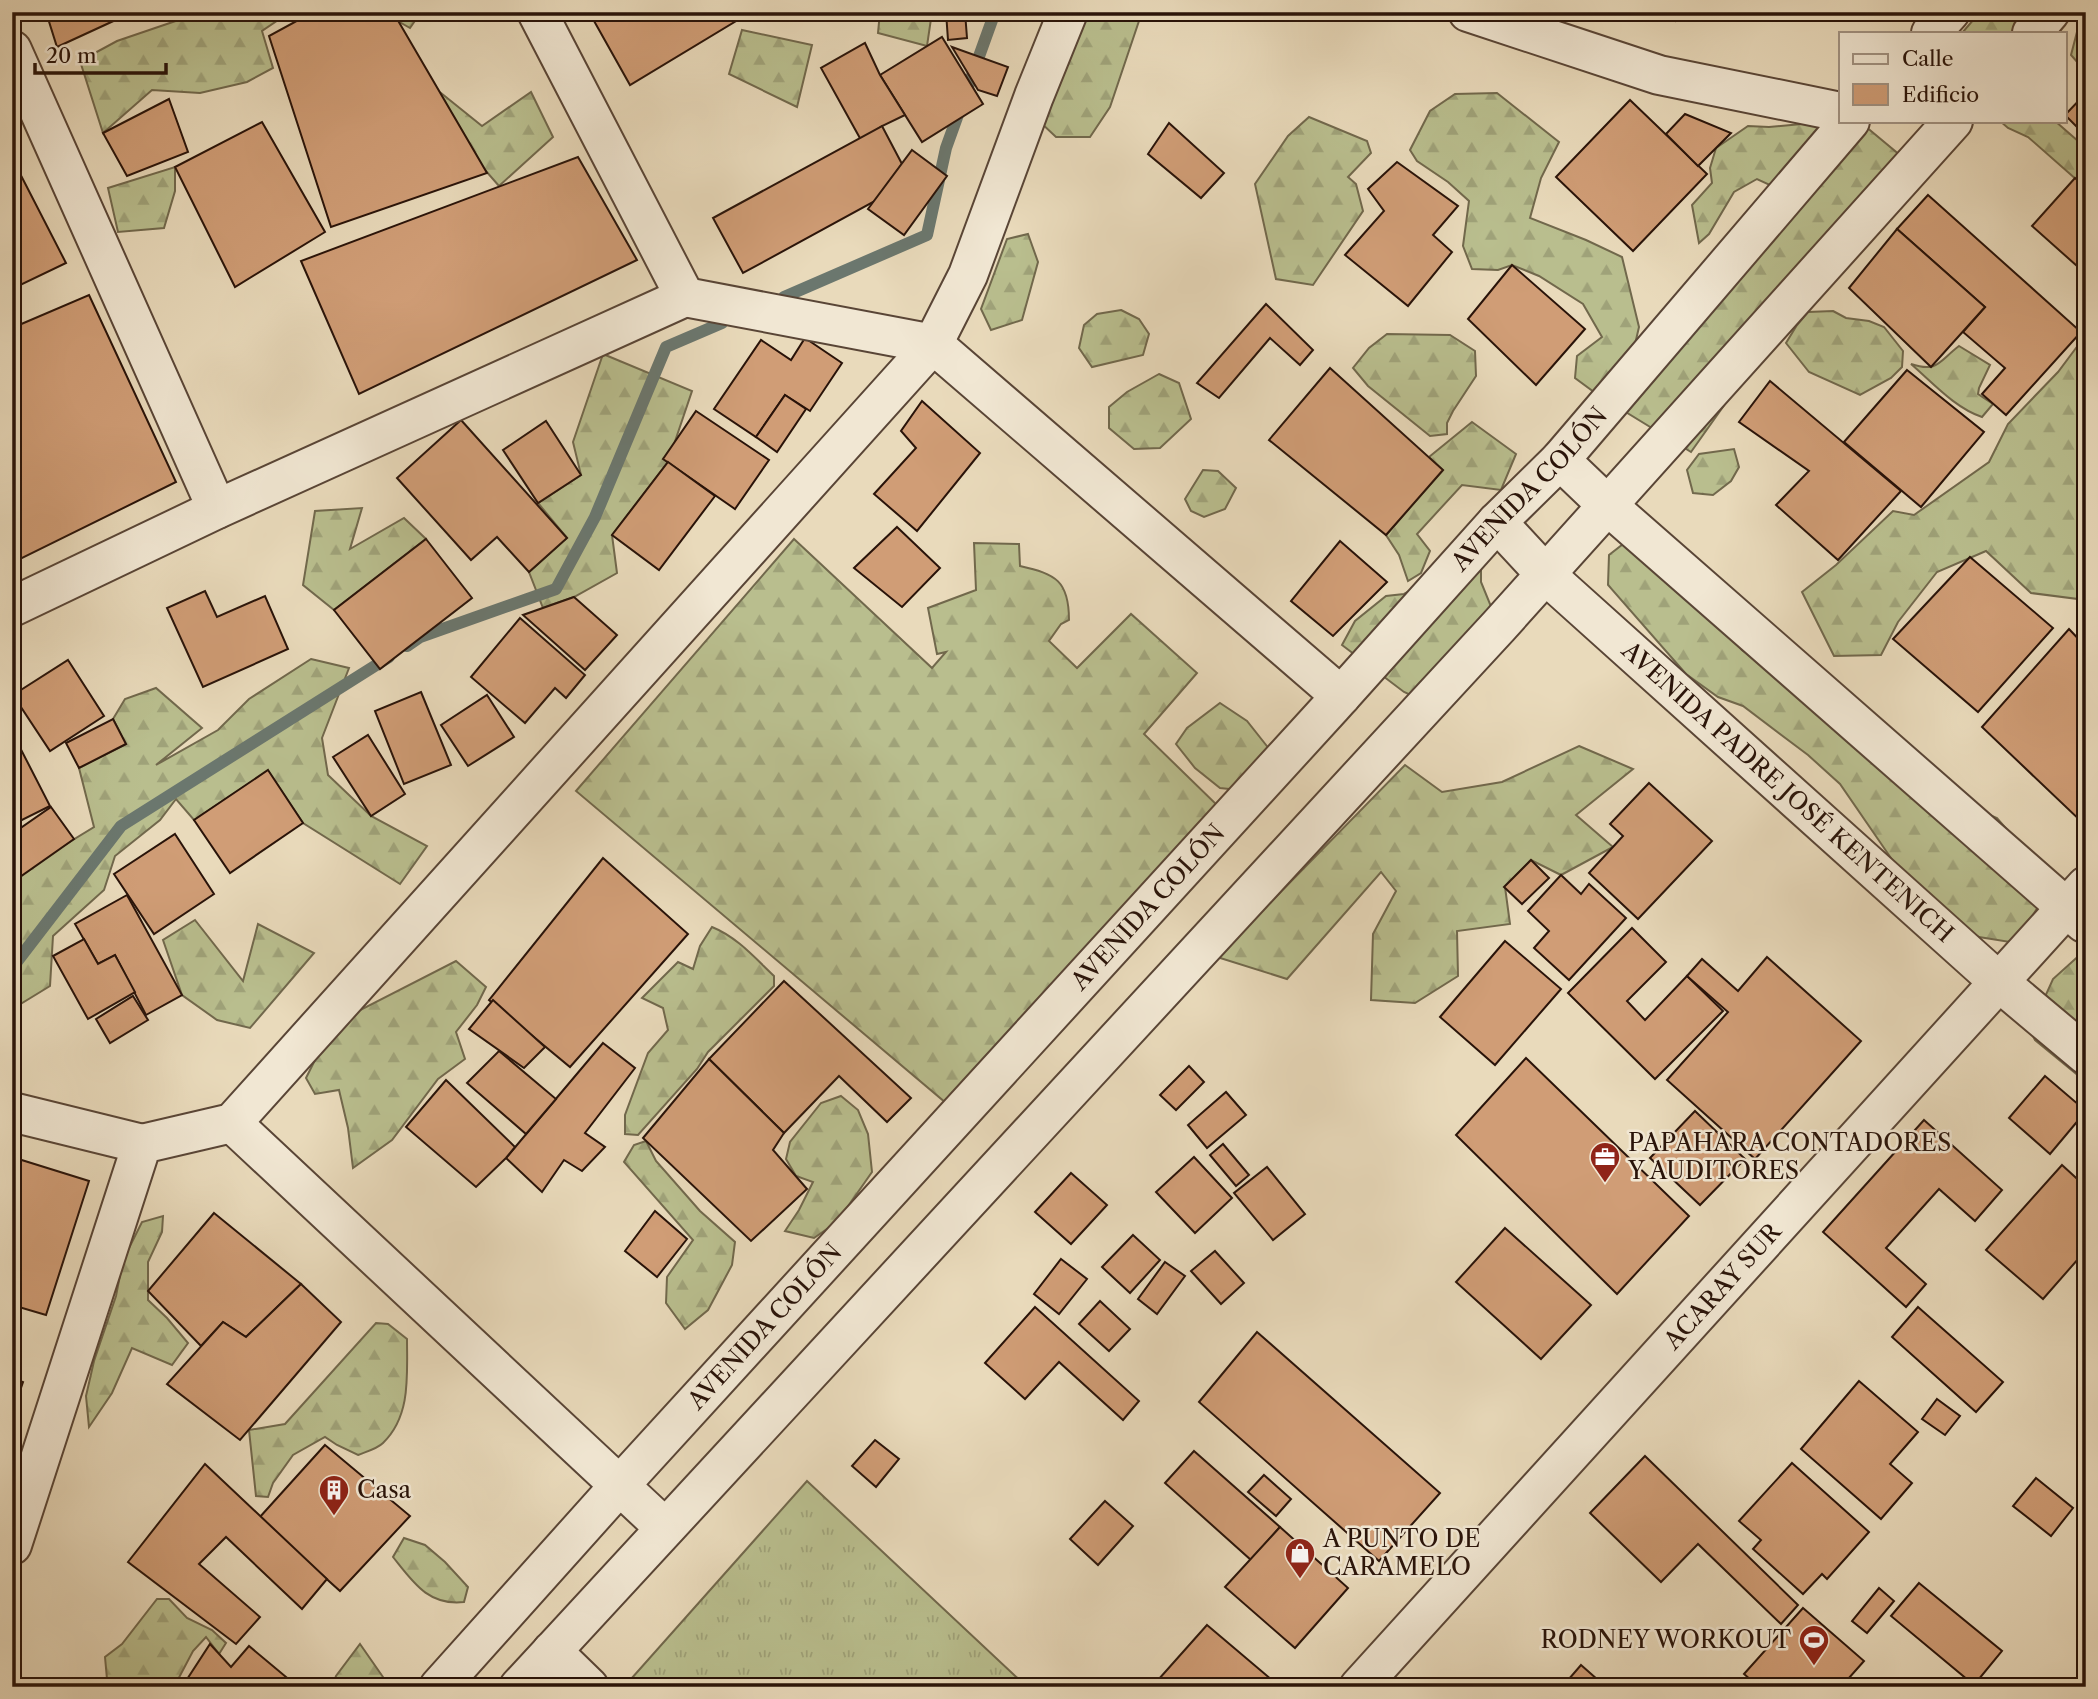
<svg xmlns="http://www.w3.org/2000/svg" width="2098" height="1699" viewBox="0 0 2098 1699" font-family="'Libre Caslon Text',serif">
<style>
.grass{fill:url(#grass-tufts);stroke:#71684c;stroke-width:2}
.forest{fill:url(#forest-firs);stroke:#71684c;stroke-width:2}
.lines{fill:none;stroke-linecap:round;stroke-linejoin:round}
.stream{stroke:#6b776e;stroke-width:12}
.building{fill:#d09d76;stroke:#291309;stroke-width:2}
.minor-casing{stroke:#594536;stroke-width:42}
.minor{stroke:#f1e7d3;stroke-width:38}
.labels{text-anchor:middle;stroke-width:5;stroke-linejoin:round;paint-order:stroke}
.street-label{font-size:24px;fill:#291309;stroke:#f1e7d3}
.poi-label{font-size:24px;fill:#291309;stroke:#f1e7d3;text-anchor:start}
</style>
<defs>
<pattern id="grass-tufts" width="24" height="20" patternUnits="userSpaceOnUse" patternTransform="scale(1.75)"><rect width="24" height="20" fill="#b9be8e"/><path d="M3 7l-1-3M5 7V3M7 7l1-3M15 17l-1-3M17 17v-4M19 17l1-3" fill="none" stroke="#9fa279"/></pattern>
<pattern id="forest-firs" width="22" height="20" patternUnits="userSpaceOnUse" patternTransform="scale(1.75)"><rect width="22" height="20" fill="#b9be8e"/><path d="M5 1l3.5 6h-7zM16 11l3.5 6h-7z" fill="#9fa279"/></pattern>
</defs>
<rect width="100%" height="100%" fill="#e9dabb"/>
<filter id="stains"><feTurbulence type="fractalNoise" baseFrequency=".00286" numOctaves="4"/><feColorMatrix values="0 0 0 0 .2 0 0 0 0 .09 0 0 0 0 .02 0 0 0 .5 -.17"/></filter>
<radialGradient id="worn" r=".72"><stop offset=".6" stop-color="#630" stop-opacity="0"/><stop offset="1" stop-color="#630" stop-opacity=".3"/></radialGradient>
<polygon class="grass" points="807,1481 1027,1687 639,1687 631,1679"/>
<g class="forest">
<polygon points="202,12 290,12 262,31 273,68 247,82 200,93 152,90 103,133 80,61 117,41"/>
<polygon points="382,12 417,12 419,15 410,28"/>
<polygon points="880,12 932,12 927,46 878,33"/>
<polygon points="1075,12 1142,12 1110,107 1090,137 1056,137 1039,121"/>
<polygon points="1980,12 2033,12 2015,33 1962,33"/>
<polygon points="2086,17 2086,72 2071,55 2077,32"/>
<polygon points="742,30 812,45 797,107 729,74"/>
<polygon points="531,92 553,137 499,186 466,148 432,136 441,93 482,126"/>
<polygon points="1497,93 1559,142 1541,178 1530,218 1586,240 1622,257 1639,327 1629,370 1594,392 1575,378 1577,356 1602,337 1583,304 1539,276 1512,265 1498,270 1472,269 1463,246 1469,201 1448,182 1417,161 1410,150 1430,111 1455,94"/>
<polygon points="1309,117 1367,141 1371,153 1348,177 1356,184 1363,211 1313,285 1276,279 1255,184 1288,136"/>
<polygon points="2000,121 2055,121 2086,148 2086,188 2028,137 2008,128"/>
<polygon points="1823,122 1785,192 1757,179 1734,192 1709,234 1699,243 1692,205 1712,183 1710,168 1716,148 1748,126 1769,127"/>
<polygon points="1865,126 1901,156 1691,452 1616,406"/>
<polygon points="175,167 175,191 164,228 118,232 108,188"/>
<polygon points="1028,234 1038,262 1022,320 991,330 981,309 1007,239"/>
<polygon points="2086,292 2086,600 2031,593 1986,551 1937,572 1898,622 1881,655 1834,656 1802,592 1836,565 1893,511 1914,515 1989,462 2008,424 2058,372 2079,344 2082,300"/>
<polygon points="1121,310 1139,319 1149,334 1143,355 1092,367 1079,348 1084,325 1097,314"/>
<polygon points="1833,311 1846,318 1869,321 1884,327 1903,351 1902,367 1891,378 1860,395 1809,372 1786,343 1797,325 1808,312"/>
<polygon points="1387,334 1450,335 1475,351 1476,376 1453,411 1447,423 1447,434 1430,436 1368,386 1353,368 1369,348"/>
<path d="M1959,346L1990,365L1979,388L1978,394L1993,404L1982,417C1955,408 1933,383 1911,364C1938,373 1939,361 1959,346Z"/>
<polygon points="603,354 692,391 668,462 612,535 617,573 574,597 543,608 529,572 567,538 538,503 581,475 573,442"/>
<polygon points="1159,374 1179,383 1191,419 1160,448 1134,449 1109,428 1109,407 1127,392"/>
<polygon points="1472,422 1516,454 1501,490 1462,485 1417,534 1430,551 1421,573 1408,581 1399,555 1386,535 1443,470 1429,457"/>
<polygon points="1734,449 1739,467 1731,481 1713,495 1693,493 1687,470 1699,454"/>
<polygon points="1203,470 1218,471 1236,488 1225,509 1204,517 1191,511 1185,499"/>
<polygon points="362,508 350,549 404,518 426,539 334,610 303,585 315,511"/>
<polygon points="1645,527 1742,650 1800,692 1978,810 1997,818 2023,848 2041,902 2016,943 1979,937 1932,910 1893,861 1840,784 1808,755 1743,706 1718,697 1686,674 1608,585 1609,555"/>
<path d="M794,539L932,668L946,652L937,654L928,608L976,590L974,543L1019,544L1020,566C1056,574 1069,581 1069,620L1061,624L1049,641L1077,668L1131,614L1197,673L1144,734L1219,807L952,1108L576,791Z"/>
<polygon points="1481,565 1481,582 1499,626 1428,703 1404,692 1342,645 1355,621 1386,596 1404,594 1417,587"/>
<polygon points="311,659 349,668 322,738 328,775 371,816 427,846 400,884 303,823 268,771 194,820 176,799 160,820 115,856 104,890 53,936 50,986 19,1005 12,1014 12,877 94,827 79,768 126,744 113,719 125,699 156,688 202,728 156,765 218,730 249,699"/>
<polygon points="1220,703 1247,721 1270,750 1248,791 1220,788 1195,768 1176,744 1187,728"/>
<polygon points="1579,746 1633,769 1576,815 1613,847 1561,875 1531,860 1505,887 1510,924 1457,931 1458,976 1415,1003 1371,1000 1373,934 1396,891 1381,872 1287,979 1217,957 1405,765 1442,792 1502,782"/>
<polygon points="195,920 243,981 258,924 314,953 250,1028 217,1020 182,995 163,940"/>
<path d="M712,927C737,937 755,958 774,976V986L708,1052L697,1069L638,1135L625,1134V1115L648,1053L668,1030L663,1008L642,998L678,962L693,969L700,946Z"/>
<polygon points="2083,952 2086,952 2086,1082 2035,1040 2030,1030 2053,979"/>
<polygon points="456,961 486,987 477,1005 456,1032 465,1059 438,1079 392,1140 353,1168 348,1128 339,1090 315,1094 306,1078 333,1024"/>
<polygon points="841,1096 858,1110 868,1134 872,1172 837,1222 814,1238 785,1231 799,1210 813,1182 796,1176 786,1159 790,1142 821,1103"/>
<polygon points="646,1141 656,1161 700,1211 735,1242 732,1265 708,1310 685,1329 666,1303 667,1277 693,1240 624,1162 634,1145"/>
<polygon points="163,1216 162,1232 148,1262 148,1300 167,1318 188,1343 172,1365 132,1348 112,1393 89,1427 86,1396 94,1361 116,1296 123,1260 142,1222"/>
<path d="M376,1323L388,1324L407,1339C407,1376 411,1416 383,1443C377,1449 365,1452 358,1455L337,1445L325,1437L293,1455L273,1483L268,1497L256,1496L249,1430L285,1424Z"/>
<path d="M404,1538L425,1545L445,1562L468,1587L464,1602C428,1606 413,1582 393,1557Z"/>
<polygon points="157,1599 169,1599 187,1618 212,1630 226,1643 219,1654 206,1637 193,1651 174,1687 114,1687 107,1679 105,1657 122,1644"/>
<polygon points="360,1644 383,1677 384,1687 332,1687 336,1676"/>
</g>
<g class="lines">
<g class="stream">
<polyline points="784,297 927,235 946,148 995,12"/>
<polyline points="407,646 420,637 556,589 595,517 666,347 722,323"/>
<polyline points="12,968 121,826 389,657"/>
</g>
</g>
<g class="building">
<polygon points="46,12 133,12 57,47"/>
<polygon points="313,12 393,12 487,173 331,227 269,36"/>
<polygon points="589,12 751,12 630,85"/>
<polygon points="946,12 965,12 967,38 948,40"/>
<polygon points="1649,12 1682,12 1675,21"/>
<polygon points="942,37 983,104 922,142 880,75"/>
<polygon points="865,43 880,75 905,115 882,126 861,140 821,68"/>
<polygon points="952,47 1008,67 997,96 978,90"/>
<polygon points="2086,93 2086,136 2065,115"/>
<polygon points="169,99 188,152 127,176 103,133"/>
<polygon points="1630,100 1707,174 1633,251 1556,177"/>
<polygon points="1685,114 1731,133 1698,166 1666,134"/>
<polygon points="262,122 325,232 235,287 175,167"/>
<polygon points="1169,123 1224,173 1201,198 1148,154"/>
<polygon points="882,126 902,164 875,201 743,273 713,218"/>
<polygon points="912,150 947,176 904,235 868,209"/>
<polygon points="578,157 637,260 359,394 301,261"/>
<polygon points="12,158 66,263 12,289"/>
<polygon points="1397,162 1458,206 1433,235 1452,252 1408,306 1345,255 1384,211 1368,189"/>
<polygon points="2075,178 2086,188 2086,274 2032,226"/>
<polygon points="1928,195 2081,332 2006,415 1982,394 2005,368 1963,332 1985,307 1897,229"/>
<polygon points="1897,229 1985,307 1931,367 1849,288"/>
<polygon points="1512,265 1585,329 1536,385 1468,319"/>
<polygon points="89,295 176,482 12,563 12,328"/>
<polygon points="1266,304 1313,350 1300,365 1270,338 1219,398 1197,383"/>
<polygon points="805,338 842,363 810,411 785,395 756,437 714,409 761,340 791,360"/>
<polygon points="1330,368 1443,470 1386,535 1269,440"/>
<polygon points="1907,370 1984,432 1921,507 1844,442"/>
<polygon points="1770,381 1901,491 1838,560 1776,505 1809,471 1739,422"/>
<polygon points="785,395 806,409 777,452 756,437"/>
<polygon points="922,401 980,453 917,531 874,494 916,448 901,431"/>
<polygon points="696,411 769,460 735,509 663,459"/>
<polygon points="461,420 567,538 529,572 497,537 471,560 397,478"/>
<polygon points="546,421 581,475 538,503 503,450"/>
<polygon points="668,462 715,496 659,570 612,535"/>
<polygon points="897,527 940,568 902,607 854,568"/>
<polygon points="426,539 472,598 380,669 334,610"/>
<polygon points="1340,541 1387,582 1333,636 1291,601"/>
<polygon points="1970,557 2053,628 1978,712 1893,639"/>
<polygon points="205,591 217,617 265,596 288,649 203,687 167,608"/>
<polygon points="574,597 617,635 585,670 523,615"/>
<polygon points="520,618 585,675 566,698 555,688 525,723 471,677"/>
<polygon points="2069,629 2086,647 2086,826 1982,727"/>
<polygon points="68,660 104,716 50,751 13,695"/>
<polygon points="421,692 451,765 404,784 375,711"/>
<polygon points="487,695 514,737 468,766 441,725"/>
<polygon points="113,719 126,744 79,768 66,743"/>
<polygon points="12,732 50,806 12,825"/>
<polygon points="368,735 405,794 371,816 333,757"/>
<polygon points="268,770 303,823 230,873 194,820"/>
<polygon points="1649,783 1712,841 1638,919 1589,873 1623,836 1610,824"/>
<polygon points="51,807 74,839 17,879 12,872 12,834"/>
<polygon points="175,834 214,894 154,934 114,874"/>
<polygon points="603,858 688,934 570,1067 489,1000"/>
<polygon points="1531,860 1549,878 1522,904 1504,887"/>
<polygon points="1561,875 1581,894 1589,884 1626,918 1569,980 1534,948 1549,931 1528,911"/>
<polygon points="127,895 182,995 146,1015 115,955 98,964 75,924"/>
<polygon points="1632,928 1666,962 1627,1001 1645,1020 1687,976 1723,1011 1655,1079 1568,993"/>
<polygon points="84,939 98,964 115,955 135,992 88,1019 53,956"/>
<polygon points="1505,941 1561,989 1495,1065 1440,1017"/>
<polygon points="1767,957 1861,1041 1755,1159 1667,1080 1728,1012 1687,976 1702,959 1738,991"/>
<polygon points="784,981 911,1098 887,1122 839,1076 784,1133 709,1059"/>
<polygon points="133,996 148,1020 110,1043 96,1019"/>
<polygon points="493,1000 545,1047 524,1068 469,1029"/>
<polygon points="603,1043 635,1068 585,1133 605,1147 582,1171 564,1160 542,1192 506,1158"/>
<polygon points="499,1051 556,1099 526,1134 467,1083"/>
<polygon points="1526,1058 1689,1216 1617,1294 1456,1135"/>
<polygon points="709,1059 784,1133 773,1150 807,1189 751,1241 643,1138"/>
<polygon points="1189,1066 1204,1082 1176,1110 1160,1095"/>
<polygon points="2045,1076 2086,1111 2050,1154 2009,1118"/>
<polygon points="446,1080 515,1147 506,1158 476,1187 406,1127"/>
<polygon points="1226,1092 1246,1115 1207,1148 1188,1125"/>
<polygon points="1695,1111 1745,1159 1700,1205 1650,1158"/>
<polygon points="1924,1120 2002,1190 1975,1221 1939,1189 1886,1248 1926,1284 1906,1307 1823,1232"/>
<polygon points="1223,1144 1249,1175 1236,1186 1210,1155"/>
<polygon points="12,1157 89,1181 46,1315 12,1305"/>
<polygon points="1194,1157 1232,1198 1195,1233 1156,1192"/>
<polygon points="2062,1165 2086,1187 2086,1250 2043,1299 1986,1250"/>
<polygon points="1267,1167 1305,1214 1273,1240 1234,1193"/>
<polygon points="1071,1173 1107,1205 1071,1244 1035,1212"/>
<polygon points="655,1211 687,1239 657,1277 625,1251"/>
<polygon points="214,1213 301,1284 246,1337 223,1322 201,1346 148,1291"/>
<polygon points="1505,1228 1591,1305 1541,1359 1456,1282"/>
<polygon points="1133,1235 1160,1260 1130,1293 1102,1267"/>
<polygon points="1215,1251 1244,1283 1221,1304 1191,1271"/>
<polygon points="1061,1259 1087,1279 1059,1314 1034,1294"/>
<polygon points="1165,1262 1185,1276 1157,1314 1138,1299"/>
<polygon points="301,1284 341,1322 240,1440 167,1384 223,1322 246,1337"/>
<polygon points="1100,1301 1130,1329 1109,1351 1079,1324"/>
<polygon points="1035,1307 1139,1401 1123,1420 1059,1362 1025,1399 985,1363"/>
<polygon points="1918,1307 2003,1382 1976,1412 1892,1337"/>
<polygon points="1257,1332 1440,1493 1379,1561 1199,1402"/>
<polygon points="12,1378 23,1382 12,1414"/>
<polygon points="1859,1381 1918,1432 1890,1464 1912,1483 1881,1519 1801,1449"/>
<polygon points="1937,1399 1960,1416 1945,1435 1922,1419"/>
<polygon points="875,1440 899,1459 876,1487 852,1466"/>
<polygon points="325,1445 410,1516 340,1591 259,1518"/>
<polygon points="1194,1451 1280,1527 1251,1560 1165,1483"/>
<polygon points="1645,1456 1798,1605 1781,1624 1698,1544 1661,1582 1590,1513"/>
<polygon points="1792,1463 1869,1532 1827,1579 1822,1574 1803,1594 1753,1549 1761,1540 1739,1521"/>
<polygon points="205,1464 327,1579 302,1609 226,1537 199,1564 260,1617 236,1644 128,1562"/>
<polygon points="1264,1475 1291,1499 1276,1516 1248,1492"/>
<polygon points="2036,1478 2073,1508 2051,1536 2013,1506"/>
<polygon points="1105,1501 1133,1526 1098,1565 1070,1539"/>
<polygon points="1280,1527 1348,1588 1295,1648 1225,1587"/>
<polygon points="1919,1583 2002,1651 1974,1685 1891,1616"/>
<polygon points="1879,1588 1894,1601 1867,1633 1852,1621"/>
<polygon points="1803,1608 1864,1661 1841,1687 1759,1687 1744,1674"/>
<polygon points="1207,1625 1272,1680 1266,1687 1165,1687 1158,1680"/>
<polygon points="210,1644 231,1667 249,1646 298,1687 182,1687"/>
<polygon points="1581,1665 1606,1687 1562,1687"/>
</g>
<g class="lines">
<g class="minor-casing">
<g id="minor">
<polyline points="537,12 685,297 933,344 1341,696"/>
<polyline points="1468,12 1659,75 1841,112"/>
<polyline points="1931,33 1950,12"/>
<polyline points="2032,33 2050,12"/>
<polyline points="12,50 217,509"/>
<polyline points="1560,460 1607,505 2084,923"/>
<path id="s1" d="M1497,522L1546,575L1999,982L2086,1055"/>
<polyline points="12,607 217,509 685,297"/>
<polyline points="12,1112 142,1144"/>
<polyline points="232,1123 665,1528"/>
<polyline points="12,1545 142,1144 232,1123 933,344 968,275 1034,96 1068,12"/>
<polyline points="552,1651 589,1687"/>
<path id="s2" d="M439,1687L620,1485L1332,706L1497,522L1560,460L1850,121"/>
<polyline points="519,1687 1499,626 1953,121"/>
<path id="s3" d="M1359,1687L2086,886"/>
</g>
</g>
<use href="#minor" class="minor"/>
</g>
<defs>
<g id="office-pin" transform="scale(1.575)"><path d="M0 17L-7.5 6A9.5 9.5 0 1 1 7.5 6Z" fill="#8f2418" stroke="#f1e7d3"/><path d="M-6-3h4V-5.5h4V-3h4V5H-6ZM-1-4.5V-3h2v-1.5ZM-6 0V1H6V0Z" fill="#fff"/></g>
<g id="building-pin" transform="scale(1.575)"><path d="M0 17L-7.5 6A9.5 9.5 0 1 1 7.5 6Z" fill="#8f2418" stroke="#f1e7d3"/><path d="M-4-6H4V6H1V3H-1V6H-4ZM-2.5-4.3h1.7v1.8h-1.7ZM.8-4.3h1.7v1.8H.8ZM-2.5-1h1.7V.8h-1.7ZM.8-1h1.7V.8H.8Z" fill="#fff"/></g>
<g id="shop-pin" transform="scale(1.575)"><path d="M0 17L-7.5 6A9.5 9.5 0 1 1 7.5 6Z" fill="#8f2418" stroke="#f1e7d3"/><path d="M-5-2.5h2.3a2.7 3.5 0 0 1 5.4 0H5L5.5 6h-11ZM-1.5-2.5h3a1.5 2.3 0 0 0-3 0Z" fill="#fff"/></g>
<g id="stadium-pin" transform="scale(1.575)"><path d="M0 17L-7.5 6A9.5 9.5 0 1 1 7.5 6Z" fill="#8f2418" stroke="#f1e7d3"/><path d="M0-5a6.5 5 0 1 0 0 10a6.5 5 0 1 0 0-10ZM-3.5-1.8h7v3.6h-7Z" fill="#fff"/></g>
</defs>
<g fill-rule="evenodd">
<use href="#office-pin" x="1605" y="1157"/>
<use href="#building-pin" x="334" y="1490"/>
<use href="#shop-pin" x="1300" y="1553"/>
<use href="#stadium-pin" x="1814" y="1640"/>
</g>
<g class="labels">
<g class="street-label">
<text dy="8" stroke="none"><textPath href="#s2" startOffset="1620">AVENIDA COLÓN</textPath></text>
<text dy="8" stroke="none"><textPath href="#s1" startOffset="397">AVENIDA PADRE JOSÉ KENTENICH</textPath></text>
<text dy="8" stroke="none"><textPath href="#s2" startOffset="1054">AVENIDA COLÓN</textPath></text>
<text dy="8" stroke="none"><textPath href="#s3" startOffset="541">ACARAY SUR</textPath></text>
<text dy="8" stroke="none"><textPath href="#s2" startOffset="486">AVENIDA COLÓN</textPath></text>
</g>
<g class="poi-label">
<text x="1628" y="1151">PAPAHARA CONTADORES<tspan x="1628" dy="28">Y AUDITORES</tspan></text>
<text x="357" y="1498">Casa</text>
<text x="1323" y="1547">A PUNTO DE<tspan x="1323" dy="28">CARAMELO</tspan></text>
<text x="1791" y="1648" text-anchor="end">RODNEY WORKOUT</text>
</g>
</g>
<rect width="2098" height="1699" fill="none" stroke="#e9dabb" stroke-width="42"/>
<rect x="14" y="14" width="2070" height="1671" fill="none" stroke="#291309" stroke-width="3.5"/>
<rect x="21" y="21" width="2056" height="1657" fill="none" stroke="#291309" stroke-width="2"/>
<rect x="1839" y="32" width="228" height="91" fill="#f1e7d3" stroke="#a19282" stroke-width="2"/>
<rect x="1853" y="54" width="35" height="10" fill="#f1e7d3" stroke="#a19282" stroke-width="2"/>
<text x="1902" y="66" font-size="21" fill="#291309">Calle</text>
<rect x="1853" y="84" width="35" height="21" fill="#d09d76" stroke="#a19282" stroke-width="2"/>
<text x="1902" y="102" font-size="21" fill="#291309">Edificio</text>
<path d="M35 63v10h131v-10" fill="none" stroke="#291309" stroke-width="3.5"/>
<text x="46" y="63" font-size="21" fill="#291309" stroke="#f1e7d3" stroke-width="5" paint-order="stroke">20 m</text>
<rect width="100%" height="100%" filter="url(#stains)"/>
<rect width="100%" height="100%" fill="url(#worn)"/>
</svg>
